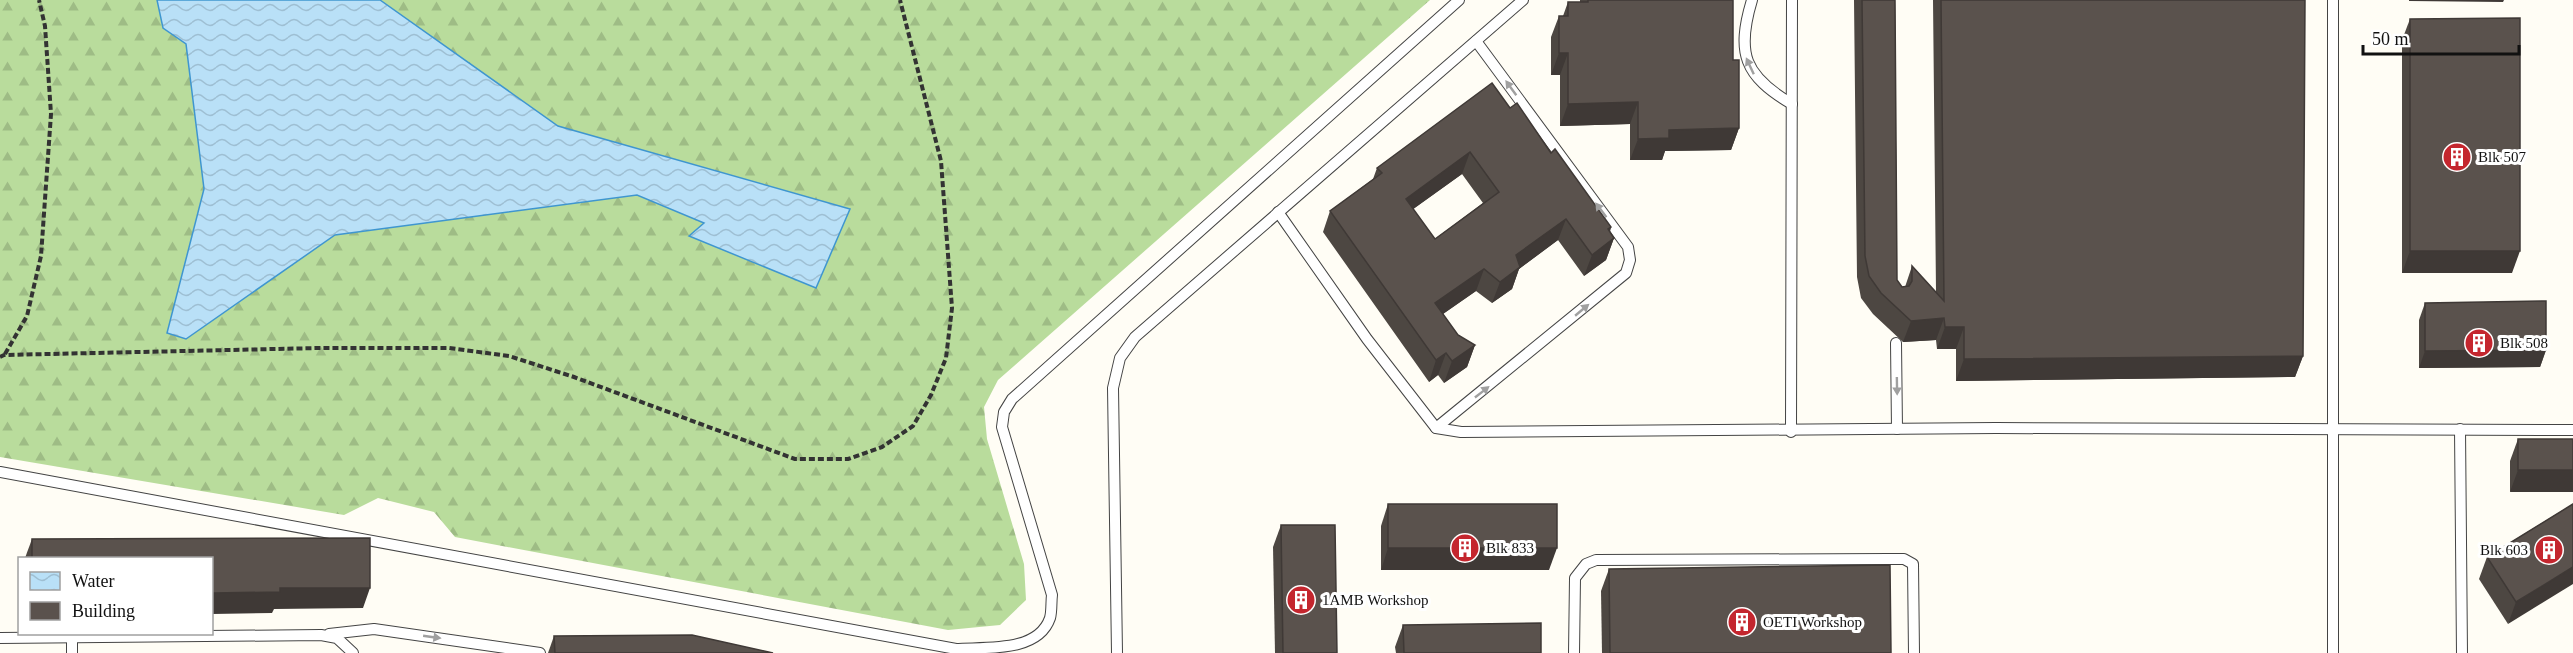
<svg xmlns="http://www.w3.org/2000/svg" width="2573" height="653" viewBox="0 0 2573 653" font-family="'Times New Roman',serif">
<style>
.forest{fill:url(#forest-firs)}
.water{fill:url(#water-waves);stroke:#3f96cf;stroke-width:1.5}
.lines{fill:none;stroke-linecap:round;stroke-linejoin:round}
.lane-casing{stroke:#444;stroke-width:12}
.path{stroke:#333;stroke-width:4;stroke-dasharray:6 3;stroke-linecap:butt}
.lane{stroke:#fff;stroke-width:10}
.wall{fill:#4d4742;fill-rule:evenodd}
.shaded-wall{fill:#3f3936}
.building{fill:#5a524d;stroke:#3f3936;stroke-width:1.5;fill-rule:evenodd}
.oneway{fill:#a0a0a0}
.labels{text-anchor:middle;stroke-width:6;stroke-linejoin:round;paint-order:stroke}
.poi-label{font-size:15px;fill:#111;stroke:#fff;text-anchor:start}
</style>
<defs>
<pattern id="forest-firs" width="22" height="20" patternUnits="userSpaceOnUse" patternTransform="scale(1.5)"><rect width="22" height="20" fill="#b9dc9c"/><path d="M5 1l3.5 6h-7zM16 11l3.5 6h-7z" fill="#9ebc85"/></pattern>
<pattern id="water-waves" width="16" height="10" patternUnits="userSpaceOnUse" patternTransform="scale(1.5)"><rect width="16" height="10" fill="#b9e0f7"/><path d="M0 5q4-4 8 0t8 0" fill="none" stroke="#9ebfd3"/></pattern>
</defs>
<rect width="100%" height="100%" fill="#fffdf5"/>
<polygon class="forest" points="0,0 157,0 163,28 186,44 204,189 167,333 186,339 335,235 637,195 705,223 690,236 850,209 558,126 380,0 1430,0 998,380 984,407 987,439 1024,564 1026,600 1000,625 948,630 455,537 434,512 378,498 344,515 0,457"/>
<polygon class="water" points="157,0 380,0 558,126 850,209 816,288 689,236 704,223 637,195 335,235 186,339 167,333 204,189 186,44 163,28"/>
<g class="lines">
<g class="lane-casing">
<g id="lane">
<path d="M1752,0C1736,53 1744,76 1792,104"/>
<polyline points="1278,212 1367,339 1436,428 1461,432 1996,428 2573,430"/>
<polyline points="1896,343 1897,429"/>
<polyline points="1436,428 1626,273 1630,260 1628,247 1476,41"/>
<polyline points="2460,429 2462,653"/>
<polyline points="1791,432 1792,0"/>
<path d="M0,472L956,649C985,647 1038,653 1050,618C1052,611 1051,602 1052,595L1002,427L1004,412L1012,399L1459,0"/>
<polyline points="329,634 374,629 540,653"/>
<polyline points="72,637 72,653"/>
<polyline points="0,638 321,635 337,638 353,653"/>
<polyline points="1117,653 1113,388 1120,358 1135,337 1523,0"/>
<polyline points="1574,653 1575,578 1586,564 1596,560 1890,559 1904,559 1913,564 1914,653"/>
<polyline points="2333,653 2333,0"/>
</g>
</g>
<g class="path">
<polyline points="5,354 27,316 41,256 51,114 45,26 39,0"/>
<polyline points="0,357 4,355 320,348 449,348 509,356 574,377 795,459 848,459 882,447 913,426 931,395 946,358 952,308 941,161 900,0"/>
</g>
<use href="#lane" class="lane"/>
</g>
<g class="wall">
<polygon points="1580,0 1733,0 1733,60 1739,128 1731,150 1665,151 1662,160 1630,160 1630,124 1560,126 1560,75 1551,75 1551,37 1559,16 1563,16 1568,2 1580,2"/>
<polygon points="1854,0 1895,0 1897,280 1902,287 1905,287 1912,266 1936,292 1933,0 2305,0 2303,356 2295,377 1956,381 1956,349 1937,349 1936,340 1903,342 1873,314 1861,298 1857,277"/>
<polygon points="2410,19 2512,273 2402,273 2402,40"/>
<path d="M1510,108L1551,153L1611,227L1610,232L1614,238L1606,260L1584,276L1558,240L1519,269L1512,289L1492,303L1476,291L1443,314L1458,335L1475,345L1467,367L1444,383L1438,375L1429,382L1323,232L1330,211L1373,179L1377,168ZM1462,174L1483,203L1435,239L1413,209Z"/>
<polygon points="2425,303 2546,350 2540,367 2419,368 2419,320"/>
<polygon points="2518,439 2573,439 2510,492 2510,461"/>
<polygon points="1388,504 1549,570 1381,570 1381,526"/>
<polygon points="2573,504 2508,624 2479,579 2487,557"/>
<polygon points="1281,525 1337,653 1275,653 1273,547"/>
<polygon points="32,539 32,558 25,558"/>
<polygon points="1609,569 1891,653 1602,653 1601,591"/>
<polygon points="1403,625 1541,653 1396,653 1395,647"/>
<polygon points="554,636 773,653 548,653"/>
</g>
<g class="shaded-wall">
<polygon points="2409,0 2504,0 2503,2 2409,1"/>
<polygon points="1559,53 1568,53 1560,75 1551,75"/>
<polygon points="1638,102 1630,124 1560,126 1568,104"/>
<polygon points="1739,128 1731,150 1665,151 1662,160 1630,160 1638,139 1669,130"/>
<polygon points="1470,152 1462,174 1398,220 1406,199"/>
<polygon points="1566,219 1558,240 1519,269 1512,289 1492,303 1500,282 1516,255"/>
<polygon points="1611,227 1605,245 1614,238 1606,260 1584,276 1592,255 1608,229"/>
<polygon points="2410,251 2520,251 2512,273 2402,273"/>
<polygon points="1484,269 1476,291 1427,325 1435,303"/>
<polygon points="1944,318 1936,340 1903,342 1911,321"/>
<polygon points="1945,327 1964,327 1956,349 1937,349"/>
<polygon points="1475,345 1467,367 1444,383 1452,361"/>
<polygon points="2546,350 2540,367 2419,368 2425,351"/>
<polygon points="1446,353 1438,375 1429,382 1436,360"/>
<polygon points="2303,356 2295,377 1956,381 1964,359"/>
<polygon points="2518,470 2573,470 2573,492 2510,492"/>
<polygon points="1388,548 1557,548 1549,570 1381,570"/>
<polygon points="2573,567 2573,584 2508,624 2516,602"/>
<polygon points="280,588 370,588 363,608 274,609 272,613 212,614 212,593"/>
</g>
<g class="building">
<polygon points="1588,0 1733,0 1733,60 1739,60 1739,128 1669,130 1669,138 1638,139 1638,102 1568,104 1568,53 1559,53 1559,16 1568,16 1568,2 1588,2"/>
<polygon points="1862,0 1895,0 1897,280 1902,287 1909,286 1912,281 1912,266 1944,301 1941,0 2305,0 2303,356 1964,359 1964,327 1945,327 1944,318 1911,321 1881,293 1869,276 1865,256"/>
<polygon points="2520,18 2520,251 2410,251 2410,19"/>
<path d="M1492,83L1510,108L1517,103L1551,153L1555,149L1611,227L1608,229L1614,238L1592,255L1566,219L1516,255L1520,267L1500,282L1484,269L1435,303L1458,335L1475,345L1452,361L1446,353L1436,360L1330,211L1382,173L1377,168ZM1470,152L1499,192L1435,239L1406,199Z"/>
<polygon points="2546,301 2546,350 2425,351 2425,303"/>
<rect x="2518" y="439" width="55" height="31"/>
<rect x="1388" y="504" width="169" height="44"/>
<polygon points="2573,504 2573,567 2516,602 2487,557"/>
<polygon points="1281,525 1335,525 1337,653 1283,653"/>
<polygon points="370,538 370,588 280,588 280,592 212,593 212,558 32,558 32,539"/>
<polygon points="1890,565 1891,653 1610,653 1609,569"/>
<polygon points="1541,623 1541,653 1404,653 1403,625"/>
<polygon points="692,635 773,653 555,653 554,636"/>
</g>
<defs><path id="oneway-solid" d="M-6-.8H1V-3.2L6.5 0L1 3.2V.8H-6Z" transform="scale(1.5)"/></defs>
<g class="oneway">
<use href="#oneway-solid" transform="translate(1750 66) rotate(-115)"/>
<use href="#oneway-solid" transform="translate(1511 88) rotate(-126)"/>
<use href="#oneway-solid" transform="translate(1601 210) rotate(-127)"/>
<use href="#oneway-solid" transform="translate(1582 310) rotate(-40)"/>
<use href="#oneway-solid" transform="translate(1897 386) rotate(89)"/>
<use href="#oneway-solid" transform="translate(1482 392) rotate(-38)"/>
<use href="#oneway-solid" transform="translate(432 637) rotate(8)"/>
</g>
<defs>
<g id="building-disc" transform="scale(1.5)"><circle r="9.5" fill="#c4262e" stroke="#fff"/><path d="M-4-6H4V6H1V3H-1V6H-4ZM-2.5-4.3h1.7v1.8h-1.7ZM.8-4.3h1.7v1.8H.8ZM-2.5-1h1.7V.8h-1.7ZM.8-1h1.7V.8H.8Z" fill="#fff"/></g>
</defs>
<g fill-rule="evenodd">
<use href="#building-disc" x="2457" y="157"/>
<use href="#building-disc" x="2479" y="343"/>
<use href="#building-disc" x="1465" y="548"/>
<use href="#building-disc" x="2549" y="550"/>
<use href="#building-disc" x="1301" y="600"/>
<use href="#building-disc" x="1742" y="622"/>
</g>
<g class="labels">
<g class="poi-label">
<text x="2478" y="162">Blk 507</text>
<text x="2500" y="348">Blk 508</text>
<text x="1486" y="553">Blk 833</text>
<text x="2528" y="555" text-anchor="end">Blk 603</text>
<text x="1322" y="605">1AMB Workshop</text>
<text x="1763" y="627">OETI Workshop</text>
</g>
</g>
<rect x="18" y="557" width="195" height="78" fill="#ffffff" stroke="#a0a0a0" stroke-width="1.5"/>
<rect x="30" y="572" width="30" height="18" fill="url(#water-waves)" stroke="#a0a0a0" stroke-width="1.5"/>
<text x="72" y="587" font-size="18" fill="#111111">Water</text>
<rect x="30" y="602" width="30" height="18" fill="#5a524d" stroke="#a0a0a0" stroke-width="1.5"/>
<text x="72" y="617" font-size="18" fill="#111111">Building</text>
<path d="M2363 45v9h156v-9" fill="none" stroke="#111111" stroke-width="3"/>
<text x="2372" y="45" font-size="18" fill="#111111" stroke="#ffffff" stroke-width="4.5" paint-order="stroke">50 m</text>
</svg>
